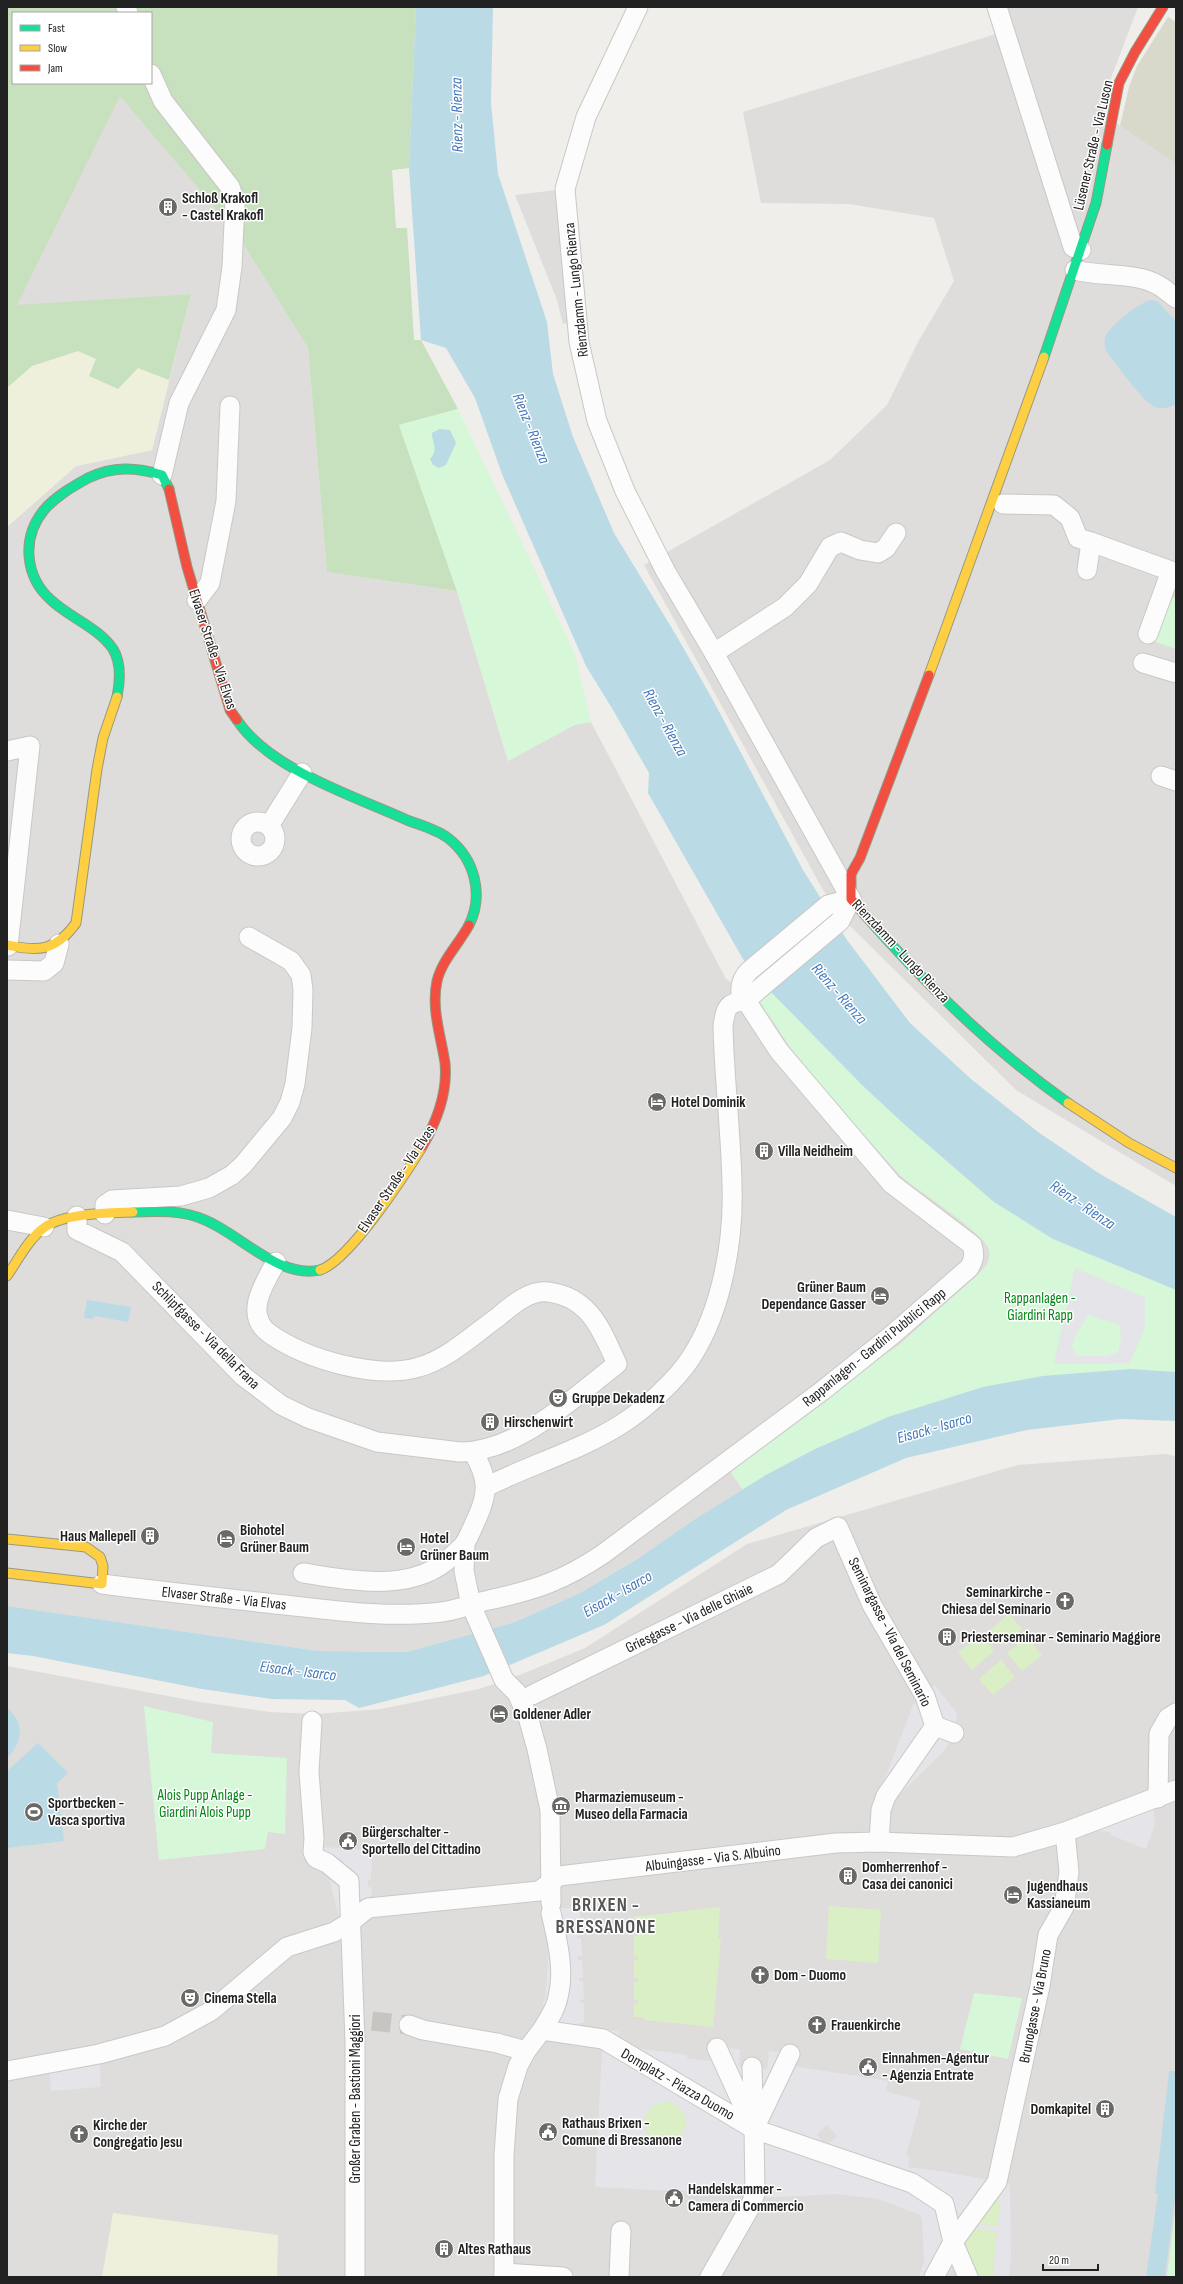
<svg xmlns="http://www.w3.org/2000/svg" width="1183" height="2284" viewBox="0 0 1183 2284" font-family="'Sofia Sans Condensed',sans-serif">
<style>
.residential{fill:#dedddb}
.construction{fill:#d8d9cb}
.farmland{fill:#eef0dc}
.grass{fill:#daefc6}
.forest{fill:#c7e0bd;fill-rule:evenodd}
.park{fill:#d6f7d8}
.plaza{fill:#e4e4e9;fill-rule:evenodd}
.water{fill:#badae5}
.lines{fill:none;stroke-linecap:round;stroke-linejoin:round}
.street-tunnel{stroke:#c6c5c2;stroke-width:19;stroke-dasharray:19 10;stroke-linecap:butt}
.street-casing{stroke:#c8c8c6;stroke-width:21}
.fast-casing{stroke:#979a80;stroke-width:11}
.slow-casing{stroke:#979a80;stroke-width:11}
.jam-casing{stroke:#979a80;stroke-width:11}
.street{stroke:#fdfcfc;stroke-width:19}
.fast{stroke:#16e098;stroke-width:9}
.slow{stroke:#ffcf43;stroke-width:9}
.jam{stroke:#f24e42;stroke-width:9}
.labels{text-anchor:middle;stroke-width:3;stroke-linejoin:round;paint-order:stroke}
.street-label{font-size:15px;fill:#212121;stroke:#fff}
.poi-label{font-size:15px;font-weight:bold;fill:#212121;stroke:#fff;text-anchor:start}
.park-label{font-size:15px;fill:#038615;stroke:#fff}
.water-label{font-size:16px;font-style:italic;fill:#4378bb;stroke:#fff}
.district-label{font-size:19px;font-weight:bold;letter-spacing:1px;fill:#545454;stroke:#fff}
</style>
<rect width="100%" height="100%" fill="#efeeea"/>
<g class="residential">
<polygon points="1004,7 1138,7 1100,107 1120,126 1176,164 1176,1186 1016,1090 845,921 823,890 644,565 830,460 887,405 918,342 954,281 934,218 849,204 761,203 743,112 1009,30"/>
<polygon points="120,95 237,234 308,348 327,572 457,591 508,761 574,725 591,722 726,979 758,999 805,1069 901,1176 964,1222 986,1242 990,1253 988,1263 980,1273 898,1346 726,1465 743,1490 639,1558 580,1593 515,1622 407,1652 319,1651 7,1606 7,527 76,466 152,450 191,294 16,306"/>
<polygon points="565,189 578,321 563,324 557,300 515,195"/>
<polygon points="1166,1454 1174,1456 1176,1455 1176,2208 1167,2277 7,2277 7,1666 200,1702 270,1712 316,1714 381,1709 479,1689 522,1674 585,1648 747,1544 1018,1465"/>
</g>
<polygon class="construction" points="1168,17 1176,22 1176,164 1120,126 1129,87 1137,66"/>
<g class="farmland">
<polygon points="78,351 96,359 89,376 138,368 169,380 152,450 76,466 7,527 7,388 32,366"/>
<polygon points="113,2213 278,2235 277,2277 102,2277"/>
</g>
<g class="grass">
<polygon points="1009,1614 1022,1629 1003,1645 990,1630"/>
<polygon points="982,1635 994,1651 972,1670 958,1652"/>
<polygon points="1027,1637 1042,1655 1022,1671 1007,1653"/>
<polygon points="1001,1660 1015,1677 993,1695 979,1679"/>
<polygon points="829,1906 881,1910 878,1963 826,1959"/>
<polygon points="720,1907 718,1938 721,1939 713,2027 645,2020 644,2017 634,2017 634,2004 638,2003 638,2000 634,2000 634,1982 638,1981 638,1978 634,1978 634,1960 638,1960 638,1957 634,1956 634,1936 638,1936 638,1933 634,1932 633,1917"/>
<circle cx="665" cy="2122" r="21"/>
<polygon points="996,2198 1000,2201 998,2226 978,2224"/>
<polygon points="975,2229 997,2231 993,2277 978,2277 964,2242"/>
</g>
<path class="forest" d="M7,7H416L409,168L392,170L396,228H407L414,340H421L458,409L399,425L457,591L327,572L308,348L237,234L120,96L17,305L191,294L169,380L138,368L118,389L89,376L96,359L78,351L32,366L7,388ZM13,13H151V83H13Z"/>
<g class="park">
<polygon points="458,409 575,654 591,722 574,725 508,761 457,591 399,425"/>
<polygon points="1169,597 1176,599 1176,649 1153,641"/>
<path d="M768,989L862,1085L905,1125L994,1202L1053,1239L1176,1290V1372L1130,1369L983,1387L888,1417L813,1450L743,1490L726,1465L898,1346L980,1273C985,1267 991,1260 990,1251C986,1234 918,1191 901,1176L805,1069L758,999Z"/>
<polygon points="144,1706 213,1722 211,1753 287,1758 285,1834 268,1832 265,1849 159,1860"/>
<polygon points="974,1993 1022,1998 1008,2059 960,2049"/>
<polygon points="1176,2208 1176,2277 1167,2277"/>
</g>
<g class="plaza">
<path d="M1075,1268L1145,1297V1327L1130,1363L1054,1364ZM1088,1315L1120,1325L1121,1339L1118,1352L1107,1356H1077L1072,1347L1075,1337Z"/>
<polygon points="934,1684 957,1713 954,1733 945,1750 892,1802 880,1791 913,1705 925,1696"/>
<polygon points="1152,1793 1155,1824 1146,1849 1110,1835 1110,1832 1093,1830 1089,1813"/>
<polygon points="323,1847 372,1850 371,1880 368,1880 368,1887 371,1887 372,1894 352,1921 339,1916 326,1868"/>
<path d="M558,1908H580V1918H577V1921H580L581,1935H577V1938H581L582,1956H577L578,1960H582L583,1978H579V1981H583L584,2000L580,1999L579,2002L584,2003V2023H579V2027L619,2031L618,2041L623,2046L687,2055V2058L710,2061L712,2047L740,2049L739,2066L767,2069L769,2051L794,2054V2066L888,2081L886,2091L921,2101L906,2156L910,2157L908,2167L946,2172L1010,2184L1011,2257L1009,2277H993L997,2231L975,2229L964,2242L978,2277H961L955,2263L947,2277H919L924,2261L922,2219L920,2215L878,2199L838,2194L759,2198L742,2188L741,2189L735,2190V2188L734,2190L675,2191L595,2187L602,2048L539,2040V2018L545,1998L548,1964L547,1914ZM668,2101L678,2106L685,2115L686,2126L681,2136L672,2142L662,2143L652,2139L645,2130L644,2119L649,2109L657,2103ZM827,2125L837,2136L826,2146L817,2134ZM996,2198L1000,2202L998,2226L978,2224Z"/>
<polygon points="99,2054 101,2087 51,2091 49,2063"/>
</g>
<g class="water">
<polygon points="416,7 493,7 491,103 498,174 547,322 553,374 573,437 614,533 676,635 714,702 803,870 847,940 910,1023 971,1079 1038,1132 1100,1174 1176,1217 1176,1290 1053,1239 994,1202 905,1125 862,1085 768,989 743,959 648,793 649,773 613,710 586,666 502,474 475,398 446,348 421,340 409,168"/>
<path d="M1150,300L1157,301L1176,321V404C1170,407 1162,410 1155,407C1142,401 1116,363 1106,351C1105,346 1104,342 1105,338C1110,325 1138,304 1150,300Z"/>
<path d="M440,429L450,430L456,443L446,465L439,468L433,465L430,459C439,450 432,443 432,433Z"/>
<polygon points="87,1300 131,1307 128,1322 95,1316 92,1319 84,1318"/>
<polygon points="1130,1369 1176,1372 1176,1421 1121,1419 1027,1430 906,1458 786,1510 604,1625 484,1676 359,1708 345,1700 272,1699 202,1689 33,1656 7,1653 7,1606 319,1651 407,1652 515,1622 580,1593 639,1558 694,1520 766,1475 813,1450 888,1417 983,1387 1043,1376"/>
<path d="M7,1708C26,1723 22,1743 7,1758Z"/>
<polygon points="38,1743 68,1773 57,1783 64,1841 7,1848 7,1771"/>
<polygon points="1169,2071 1176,2071 1176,2191 1165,2277 1146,2277 1158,2194 1155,2193"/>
</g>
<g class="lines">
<polyline class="street-tunnel" points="372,2021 409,2025"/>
<g class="street-casing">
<g id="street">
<polyline points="126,7 128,13"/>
<polyline points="638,7 586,117 565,189 579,342 597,421 625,491 666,572 714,653 851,899"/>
<polyline points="997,7 1073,247 1081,250"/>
<polyline points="151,74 163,101 230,187 235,202 232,267 226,310 179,403 162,475"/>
<path d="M1075,270C1100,277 1136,272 1158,285C1164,288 1170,294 1176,298"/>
<polyline points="1003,504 1054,505 1070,518 1078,538 1091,542 1087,570"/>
<polyline points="1091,542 1171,571 1148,634"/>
<polyline points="197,600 210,583 226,501 230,406"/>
<polyline points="714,653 785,607 808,584 830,547 841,542 860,550 878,553 886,548 896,533"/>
<polyline points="1143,663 1176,673"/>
<polyline points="7,751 30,746 8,946"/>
<polyline points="1161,776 1176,781"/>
<circle cx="258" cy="839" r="17"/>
<polyline points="269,826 302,773"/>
<polyline points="7,970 44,971 54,963 59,944"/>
<polyline points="745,1001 840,921 851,899"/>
<polyline points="105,1214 105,1205 112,1200 181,1196 209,1188 232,1175 243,1165 282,1118 290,1102 295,1084 302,1028 303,990 301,975 291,961 249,937"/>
<path d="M77,1216V1230L122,1252L243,1376L281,1405L308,1418L377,1442L460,1452C518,1452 573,1398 617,1364C602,1331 590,1297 548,1292C529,1290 511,1306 498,1317C474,1334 448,1359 419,1367C376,1380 306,1359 270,1334C243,1315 264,1284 276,1262"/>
<polyline points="7,1220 44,1227"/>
<path d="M486,1487C529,1465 579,1451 620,1425C643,1411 678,1379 692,1356C722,1309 734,1240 732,1185C731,1131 724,1078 723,1025C726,1008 727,1002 745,1001"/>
<polyline points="465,1544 464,1571 471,1605 504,1680 517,1693 528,1717 537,1749 550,1810 551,1903"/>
<path d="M303,1573C351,1580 413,1594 452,1556C456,1552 462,1548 465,1543C470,1535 473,1526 477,1518C489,1492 488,1477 473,1452"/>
<path d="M102,1584C157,1591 212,1597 267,1603C325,1609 384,1619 442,1612C458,1610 473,1603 489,1600C535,1590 563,1581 603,1554L822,1391L892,1335L969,1268C974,1260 975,1255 972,1245L892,1184L779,1051L741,993C740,984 742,978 749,971L828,905L851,899"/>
<polyline points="532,1695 779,1574 816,1538 838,1527 872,1605 925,1696 935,1726 886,1796 881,1810 879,1842"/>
<polyline points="312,1721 309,1772 314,1838 313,1852 316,1858 327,1863 349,1881 355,2041 355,2277"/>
<polyline points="935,1726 954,1733"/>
<polyline points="1158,1798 1159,1734 1168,1718 1176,1713"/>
<path d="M551,1913C557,1939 565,1970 558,1997C556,2009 548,2020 542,2030L603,2039L754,2129L912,2183L944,2204L953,2242L968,2277"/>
<polyline points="409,2025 423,2030 497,2043 526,2051"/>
<polyline points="752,2067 754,2129 790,2054"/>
<polyline points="7,2071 99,2054 165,2036 211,2011 287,1947 334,1932 352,1921 368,1908 539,1891 559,1876 836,1843 879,1842 1013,1847 1065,1832 1176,1790"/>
<polyline points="504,2273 563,2277"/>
<polyline points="504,2277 504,2155 508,2099 518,2066 526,2051 542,2030"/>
<polyline points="619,2277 621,2231"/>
<polyline points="710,2277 749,2209 755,2194 754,2129 717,2048"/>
<polyline points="934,2277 953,2242 997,2182 1040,1986 1048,1935 1064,1907 1069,1872 1065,1832"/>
</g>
</g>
<g class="fast-casing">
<g id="fast">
<polyline points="1044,357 1096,203 1107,145"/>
<path d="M117,697C120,682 121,662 113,649C98,627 70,618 51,600C25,577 21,538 44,510C56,496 72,487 88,478C113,466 136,467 162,475L169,489"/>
<path d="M237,720C269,769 354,796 407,820C420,825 438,830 448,838C475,859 484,895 469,925"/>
<path d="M865,915C926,985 992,1049 1068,1103"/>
<path d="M133,1212C158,1211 183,1210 205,1220C241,1235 279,1279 320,1270"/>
</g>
</g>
<g class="slow-casing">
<g id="slow">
<polyline points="929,675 1044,357"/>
<path d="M7,945C39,952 56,951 76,923L97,769L103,738L117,697"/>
<polyline points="1068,1103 1129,1143 1176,1168"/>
<path d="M320,1270C349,1261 405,1175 422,1147"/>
<path d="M7,1276C18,1260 29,1238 45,1227C65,1213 109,1213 133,1212"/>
<polyline points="7,1539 86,1547 100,1557 103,1566 102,1584 7,1573"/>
</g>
</g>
<g class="jam-casing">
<g id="jam">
<polyline points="1107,145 1119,83 1135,52 1163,7"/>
<polyline points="169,489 187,567 230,710 237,720"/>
<polyline points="865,915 851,899 851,874 860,858 929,675"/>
<path d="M422,1147C437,1121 448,1093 445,1063C441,1036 431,1009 437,981C442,960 459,944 469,925"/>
</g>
</g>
<use href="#street" class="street"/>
<use href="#fast" class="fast"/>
<use href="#slow" class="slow"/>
<use href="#jam" class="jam"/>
</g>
<defs>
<g id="building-disc" transform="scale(1)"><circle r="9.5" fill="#696967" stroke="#fff"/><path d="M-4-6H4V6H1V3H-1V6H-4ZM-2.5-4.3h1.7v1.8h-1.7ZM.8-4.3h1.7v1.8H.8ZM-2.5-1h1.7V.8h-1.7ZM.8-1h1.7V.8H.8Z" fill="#fff"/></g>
<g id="hotel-disc" transform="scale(1)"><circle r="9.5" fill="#696967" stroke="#fff"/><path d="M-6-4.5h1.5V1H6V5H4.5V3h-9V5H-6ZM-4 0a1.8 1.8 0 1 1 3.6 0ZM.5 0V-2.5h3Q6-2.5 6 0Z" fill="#fff"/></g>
<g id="theatre-disc" transform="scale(1)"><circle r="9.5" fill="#696967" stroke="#fff"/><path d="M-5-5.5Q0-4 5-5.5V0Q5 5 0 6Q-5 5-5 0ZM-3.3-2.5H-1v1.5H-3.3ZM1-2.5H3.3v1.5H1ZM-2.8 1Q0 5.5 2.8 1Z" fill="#fff"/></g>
<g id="church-disc" transform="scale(1)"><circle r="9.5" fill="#696967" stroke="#fff"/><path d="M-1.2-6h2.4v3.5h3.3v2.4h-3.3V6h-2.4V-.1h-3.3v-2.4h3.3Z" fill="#fff"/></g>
<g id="museum-disc" transform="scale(1)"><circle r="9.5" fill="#696967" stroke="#fff"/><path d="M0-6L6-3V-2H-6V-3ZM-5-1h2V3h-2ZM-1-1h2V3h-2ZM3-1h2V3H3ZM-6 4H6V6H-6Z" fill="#fff"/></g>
<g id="stadium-disc" transform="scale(1)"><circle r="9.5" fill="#696967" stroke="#fff"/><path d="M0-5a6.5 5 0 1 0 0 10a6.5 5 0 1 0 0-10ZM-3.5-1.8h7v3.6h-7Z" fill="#fff"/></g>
<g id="civic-disc" transform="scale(1)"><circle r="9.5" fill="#696967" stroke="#fff"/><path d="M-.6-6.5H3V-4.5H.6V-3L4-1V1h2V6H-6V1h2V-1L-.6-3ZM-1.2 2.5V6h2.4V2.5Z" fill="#fff"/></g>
</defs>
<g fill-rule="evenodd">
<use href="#building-disc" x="168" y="207"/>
<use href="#hotel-disc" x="657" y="1102"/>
<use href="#building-disc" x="764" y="1151"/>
<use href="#hotel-disc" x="880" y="1296"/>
<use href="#theatre-disc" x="558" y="1398"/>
<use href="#building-disc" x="490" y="1422"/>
<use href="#building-disc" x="150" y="1536"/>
<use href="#hotel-disc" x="226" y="1539"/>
<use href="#hotel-disc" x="406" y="1547"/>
<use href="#church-disc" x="1065" y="1601"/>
<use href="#building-disc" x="947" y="1637"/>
<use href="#hotel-disc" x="499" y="1714"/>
<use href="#museum-disc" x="561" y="1806"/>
<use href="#stadium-disc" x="34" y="1812"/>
<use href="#civic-disc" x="348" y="1841"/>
<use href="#building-disc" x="848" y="1876"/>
<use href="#hotel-disc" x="1013" y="1895"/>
<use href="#church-disc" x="760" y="1975"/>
<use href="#theatre-disc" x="190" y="1998"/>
<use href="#church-disc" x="817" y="2025"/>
<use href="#civic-disc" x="868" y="2067"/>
<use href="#building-disc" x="1105" y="2109"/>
<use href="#civic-disc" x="548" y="2132"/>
<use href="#church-disc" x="79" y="2134"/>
<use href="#civic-disc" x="674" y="2198"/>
<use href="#building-disc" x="444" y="2249"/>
</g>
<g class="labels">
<g class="street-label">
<text transform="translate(1093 145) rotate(-77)" y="5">Lüsener Straße - Via Luson</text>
<text transform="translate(576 290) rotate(-96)" y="5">Rienzdamm - Lungo Rienza</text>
<text transform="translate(213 649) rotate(72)" y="5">Elvaser Straße - Via Elvas</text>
<text transform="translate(901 951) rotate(47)" y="5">Rienzdamm - Lungo Rienza</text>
<text transform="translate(396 1179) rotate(-56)" y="5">Elvaser Straße - Via Elvas</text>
<text transform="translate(206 1335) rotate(45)" y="5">Schlipfgasse - Via della Frana</text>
<text transform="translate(874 1347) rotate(-39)" y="5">Rappanlagen - Gardini Pubblici Rapp</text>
<text transform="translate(224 1598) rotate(6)" y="5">Elvaser Straße - Via Elvas</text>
<text transform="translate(689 1618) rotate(-26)" y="5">Griesgasse - Via delle Ghiaie</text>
<text transform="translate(890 1632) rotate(63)" y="5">Seminargasse - Via del Seminario</text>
<text transform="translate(713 1858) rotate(-7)" y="5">Albuingasse - Via S. Albuino</text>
<text transform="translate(1035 2006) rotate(-79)" y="5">Brunogasse - Via Bruno</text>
<text transform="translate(678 2084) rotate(30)" y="5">Domplatz - Piazza Duomo</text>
<text transform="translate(355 2099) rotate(-90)" y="5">Großer Graben - Bastioni Maggiori</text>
</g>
<g class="poi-label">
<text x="182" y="203">Schloß Krakofl<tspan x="182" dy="17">- Castel Krakofl</tspan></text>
<text x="671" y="1107">Hotel Dominik</text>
<text x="778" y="1156">Villa Neidheim</text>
<text x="866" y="1292" text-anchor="end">Grüner Baum<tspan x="866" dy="17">Dependance Gasser</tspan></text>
<text x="572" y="1403">Gruppe Dekadenz</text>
<text x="504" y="1427">Hirschenwirt</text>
<text x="240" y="1535">Biohotel<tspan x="240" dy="17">Grüner Baum</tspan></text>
<text x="136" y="1541" text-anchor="end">Haus Mallepell</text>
<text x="420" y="1543">Hotel<tspan x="420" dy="17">Grüner Baum</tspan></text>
<text x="1051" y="1597" text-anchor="end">Seminarkirche -<tspan x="1051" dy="17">Chiesa del Seminario</tspan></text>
<text x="961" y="1642">Priesterseminar - Seminario Maggiore</text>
<text x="513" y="1719">Goldener Adler</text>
<text x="575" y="1802">Pharmaziemuseum -<tspan x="575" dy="17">Museo della Farmacia</tspan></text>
<text x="48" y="1808">Sportbecken -<tspan x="48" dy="17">Vasca sportiva</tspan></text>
<text x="362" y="1837">Bürgerschalter -<tspan x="362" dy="17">Sportello del Cittadino</tspan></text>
<text x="862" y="1872">Domherrenhof -<tspan x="862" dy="17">Casa dei canonici</tspan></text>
<text x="1027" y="1891">Jugendhaus<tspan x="1027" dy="17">Kassianeum</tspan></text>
<text x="774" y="1980">Dom - Duomo</text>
<text x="204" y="2003">Cinema Stella</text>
<text x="831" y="2030">Frauenkirche</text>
<text x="882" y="2063">Einnahmen-Agentur<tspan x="882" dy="17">- Agenzia Entrate</tspan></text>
<text x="1091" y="2114" text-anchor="end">Domkapitel</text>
<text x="562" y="2128">Rathaus Brixen -<tspan x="562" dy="17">Comune di Bressanone</tspan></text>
<text x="93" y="2130">Kirche der<tspan x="93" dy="17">Congregatio Jesu</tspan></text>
<text x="688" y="2194">Handelskammer -<tspan x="688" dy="17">Camera di Commercio</tspan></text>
<text x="458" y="2254">Altes Rathaus</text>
</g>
<g class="park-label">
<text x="1040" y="1303">Rappanlagen -<tspan x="1040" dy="17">Giardini Rapp</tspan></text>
<text x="205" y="1800">Alois Pupp Anlage -<tspan x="205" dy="17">Giardini Alois Pupp</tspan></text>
</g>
<g class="water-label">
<text transform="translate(456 115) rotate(-91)" y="6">Rienz - Rienza</text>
<text transform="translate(532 428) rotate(68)" y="6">Rienz - Rienza</text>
<text transform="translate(666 722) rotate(61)" y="6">Rienz - Rienza</text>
<text transform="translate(840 993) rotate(49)" y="6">Rienz - Rienza</text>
<text transform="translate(1083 1204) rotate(34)" y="6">Rienz - Rienza</text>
<text transform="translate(934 1427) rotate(-16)" y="6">Eisack - Isarco</text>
<text transform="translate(617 1593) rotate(-30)" y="6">Eisack - Isarco</text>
<text transform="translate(298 1670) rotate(7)" y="6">Eisack - Isarco</text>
</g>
<g class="district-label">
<text x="606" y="1911">BRIXEN -<tspan x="606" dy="22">BRESSANONE</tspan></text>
</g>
</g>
<rect width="1183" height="2284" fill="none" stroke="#212121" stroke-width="16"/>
<rect x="12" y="12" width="140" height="72" fill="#ffffff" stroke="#a6a6a6"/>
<rect x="20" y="25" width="20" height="6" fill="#16e098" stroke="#a6a6a6"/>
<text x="48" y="32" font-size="12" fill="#212121">Fast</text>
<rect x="20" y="45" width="20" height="6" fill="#ffcf43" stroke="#a6a6a6"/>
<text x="48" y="52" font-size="12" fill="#212121">Slow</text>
<rect x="20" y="65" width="20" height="6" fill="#f24e42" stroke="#a6a6a6"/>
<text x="48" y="72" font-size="12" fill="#212121">Jam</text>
<path d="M1043 2264v6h55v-6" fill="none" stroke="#212121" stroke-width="2"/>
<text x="1049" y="2264" font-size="12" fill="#212121" stroke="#ffffff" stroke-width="3" paint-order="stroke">20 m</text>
</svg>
